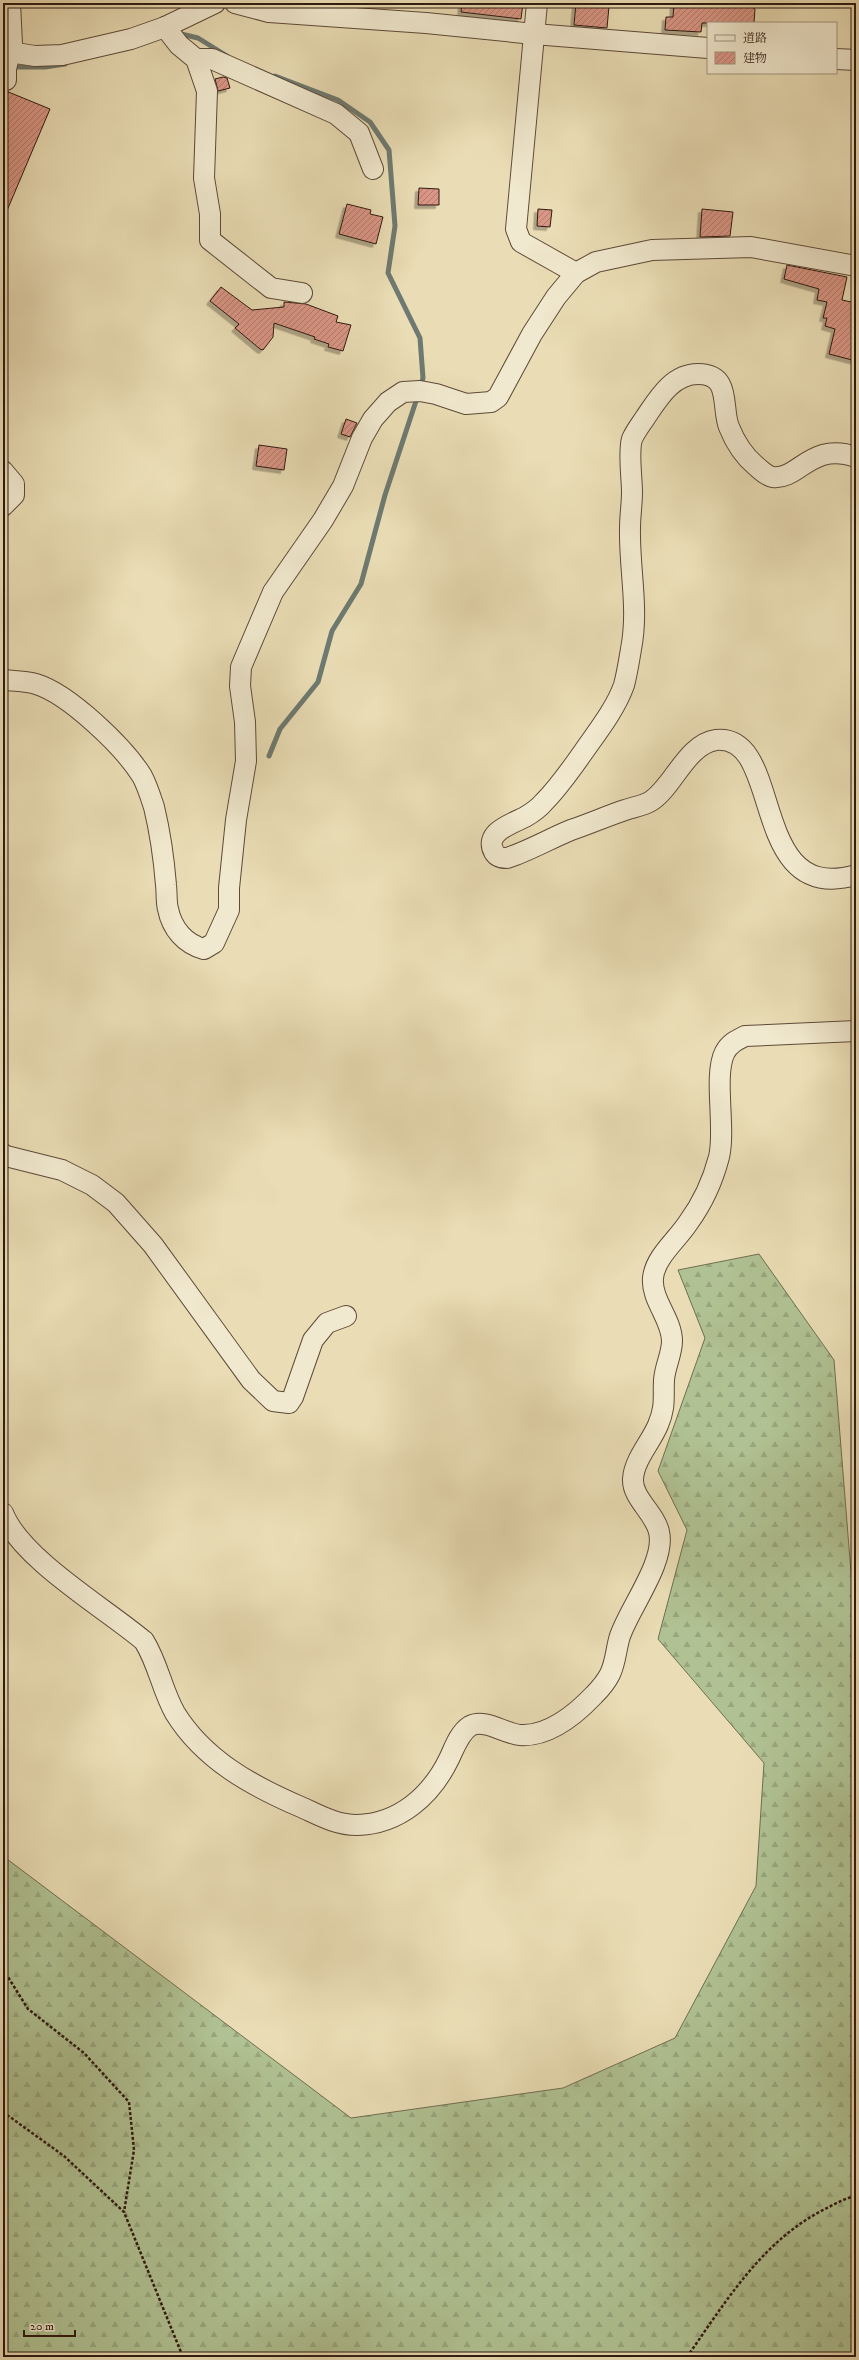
<svg xmlns="http://www.w3.org/2000/svg" width="859" height="2360" viewBox="0 0 859 2360" font-family="'IM FELL DW Pica','Noto Serif JP',serif">
<style>
.forest{fill:url(#forest-firs);stroke:#6f6e51}
.lines{fill:none;stroke-linecap:round;stroke-linejoin:round}
.stream{stroke:#6e7a71;stroke-width:5}
.building{fill:url(#building-hatch);stroke:#2e190f;filter:url(#shadow)}
.minor-casing{stroke:#5d4a38;stroke-width:22}
.path{stroke:#2e190f;stroke-width:2.5;stroke-dasharray:3 2;stroke-linecap:butt}
.minor{stroke:#f1e9cf;stroke-width:20}
</style>
<defs>
<pattern id="forest-firs" width="22" height="20" patternUnits="userSpaceOnUse"><rect width="22" height="20" fill="#b0c293"/><path d="M5 1l3.5 6h-7zM16 11l3.5 6h-7z" fill="#98a67e"/></pattern>
<pattern id="building-hatch" width="6" height="6" patternUnits="userSpaceOnUse"><rect width="6" height="6" fill="#da9686"/><path d="M-1 1l2-2M0 6l6-6M5 7l2-2" fill="none" stroke="#b17a6c"/></pattern>
<filter id="shadow"><feDropShadow dx="-3.5" dy="3.5" stdDeviation="0" flood-color="#0004"/></filter>
</defs>
<rect width="100%" height="100%" fill="#eaddb5"/>
<filter id="stains"><feTurbulence type="fractalNoise" baseFrequency=".005" numOctaves="4"/><feColorMatrix values="0 0 0 0 .2 0 0 0 0 .09 0 0 0 0 .02 0 0 0 .5 -.17"/></filter>
<radialGradient id="worn" r=".72"><stop offset=".6" stop-color="#630" stop-opacity="0"/><stop offset="1" stop-color="#630" stop-opacity=".3"/></radialGradient>
<polygon class="forest" points="759,1254 834,1360 854,1610 856,1610 856,2357 3,2357 3,1856 351,2118 563,2088 675,2038 756,1886 764,1763 658,1639 687,1530 658,1471 705,1338 678,1270"/>
<g class="lines">
<g class="stream">
<polyline points="177,33 198,38 227,56"/>
<polyline points="10,67 45,67 65,64"/>
<polyline points="275,76 338,100 370,122 389,150 395,226 388,273 420,338 423,378 420,388"/>
<polyline points="269,756 280,729 318,682 332,631 361,584 385,495 418,395"/>
</g>
</g>
<g class="building">
<polygon points="462,3 523,3 521,19 461,12"/>
<polygon points="576,3 609,6 607,28 574,25"/>
<polygon points="674,3 703,3 729,7 730,4 752,7 755,9 754,23 702,23 701,32 665,30 666,17 673,17"/>
<polygon points="223,77 227,78 230,88 218,91 215,79"/>
<polygon points="6,91 50,109 3,220 3,98"/>
<polygon points="419,188 439,189 439,205 418,205"/>
<polygon points="347,204 371,210 370,214 383,217 376,244 339,234"/>
<polygon points="538,209 552,210 550,227 537,226"/>
<polygon points="702,209 733,212 730,236 700,237"/>
<polygon points="787,265 847,277 842,300 856,303 856,361 829,354 835,329 825,326 827,318 823,318 827,302 817,300 819,289 784,279"/>
<polygon points="221,287 252,310 284,307 284,302 306,304 338,316 336,322 351,325 343,351 328,347 329,344 314,339 315,337 274,323 273,337 263,350 260,349 235,328 239,324 210,301"/>
<polygon points="346,419 357,423 350,437 341,434"/>
<polygon points="259,445 287,449 284,470 256,466"/>
</g>
<g class="lines">
<g class="minor-casing">
<g id="minor">
<polyline points="235,3 269,12 426,23 534,34 708,48"/>
<polyline points="537,3 516,229 521,242 576,273"/>
<polyline points="165,27 179,45 196,59 207,91 204,178 210,214 210,240 271,288 302,293"/>
<polyline points="3,51 35,56 62,55 131,39 165,27 215,3"/>
<polyline points="196,59 212,59 336,114 359,133 373,169"/>
<polyline points="836,59 856,60"/>
<polyline points="6,80 6,69 12,44 10,3"/>
<path d="M856,457C811,441 799,480 773,477C766,476 761,470 756,466C744,456 735,442 729,427C721,407 732,374 698,374C672,374 658,399 645,418C641,424 635,432 632,439C628,452 632,478 632,492C632,504 630,516 630,528C629,569 639,608 631,649C629,661 627,674 624,685C616,708 598,731 584,751C572,768 559,787 544,802C539,808 532,813 525,817C514,823 483,832 494,852C497,857 501,858 507,858C529,851 549,839 571,830C589,824 607,816 625,810C633,807 643,806 651,801C673,787 687,744 716,740C785,733 747,906 856,875"/>
<polyline points="3,471 14,484 14,495 3,506"/>
<path d="M3,680C14,681 26,681 36,684C69,694 124,747 142,776C147,785 151,798 154,807C160,832 164,860 166,885C167,893 166,902 168,909C172,929 185,944 204,949L214,943L229,910V888L236,820L246,761L245,722L240,686L241,667L273,592L323,520L343,486L362,438L373,419L388,402L403,392L420,391L436,394L466,404L491,402L498,397L532,334L556,297L576,273L596,262L652,250L751,247L856,266"/>
<polyline points="3,1154 6,1156 62,1170 92,1185 116,1203 153,1245 251,1380 273,1401 289,1403 293,1397 313,1340 327,1323 346,1316"/>
<path d="M3,1513C21,1559 105,1608 144,1641C158,1663 162,1690 175,1713C204,1760 252,1786 301,1807C319,1815 336,1825 357,1825C399,1824 431,1796 449,1759C454,1749 459,1733 470,1726C485,1718 505,1734 520,1735C548,1737 576,1714 594,1695C600,1689 606,1682 610,1674C616,1662 616,1648 620,1636C630,1607 666,1561 659,1532C655,1513 632,1498 633,1479C634,1460 651,1442 658,1425C666,1406 663,1398 664,1380C665,1366 672,1354 672,1341C672,1319 651,1300 653,1278C655,1257 677,1240 688,1223C702,1204 713,1180 719,1157C726,1128 713,1075 725,1052C730,1043 737,1040 745,1036L856,1031"/>
</g>
</g>
<g class="path">
<polyline points="3,1969 28,2009 84,2053 129,2102 134,2150 124,2212"/>
<polyline points="3,2112 64,2156 124,2212 183,2357"/>
<path d="M687,2357C726,2301 763,2240 825,2209C835,2204 845,2198 856,2196"/>
</g>
<use href="#minor" class="minor"/>
</g>
<rect width="859" height="2360" fill="none" stroke="#eaddb5" stroke-width="16"/>
<rect x="4" y="4" width="851" height="2352" fill="none" stroke="#2e190f" stroke-width="2"/>
<rect x="8" y="8" width="843" height="2344" fill="none" stroke="#2e190f"/>
<rect x="707" y="22" width="130" height="52" fill="#f1e9cf" stroke="#a39682"/>
<rect x="715" y="35" width="20" height="6" fill="#f1e9cf" stroke="#a39682"/>
<text x="743" y="42" font-size="12" fill="#2e190f">道路</text>
<rect x="715" y="52" width="20" height="12" fill="url(#building-hatch)" stroke="#a39682"/>
<text x="743" y="62" font-size="12" fill="#2e190f">建物</text>
<path d="M24 2330v6h51v-6" fill="none" stroke="#2e190f" stroke-width="2"/>
<text x="30" y="2330" font-size="12" fill="#2e190f" stroke="#f1e9cf" stroke-width="3" paint-order="stroke">20 m</text>
<rect width="100%" height="100%" filter="url(#stains)"/>
<rect width="100%" height="100%" fill="url(#worn)"/>
</svg>
